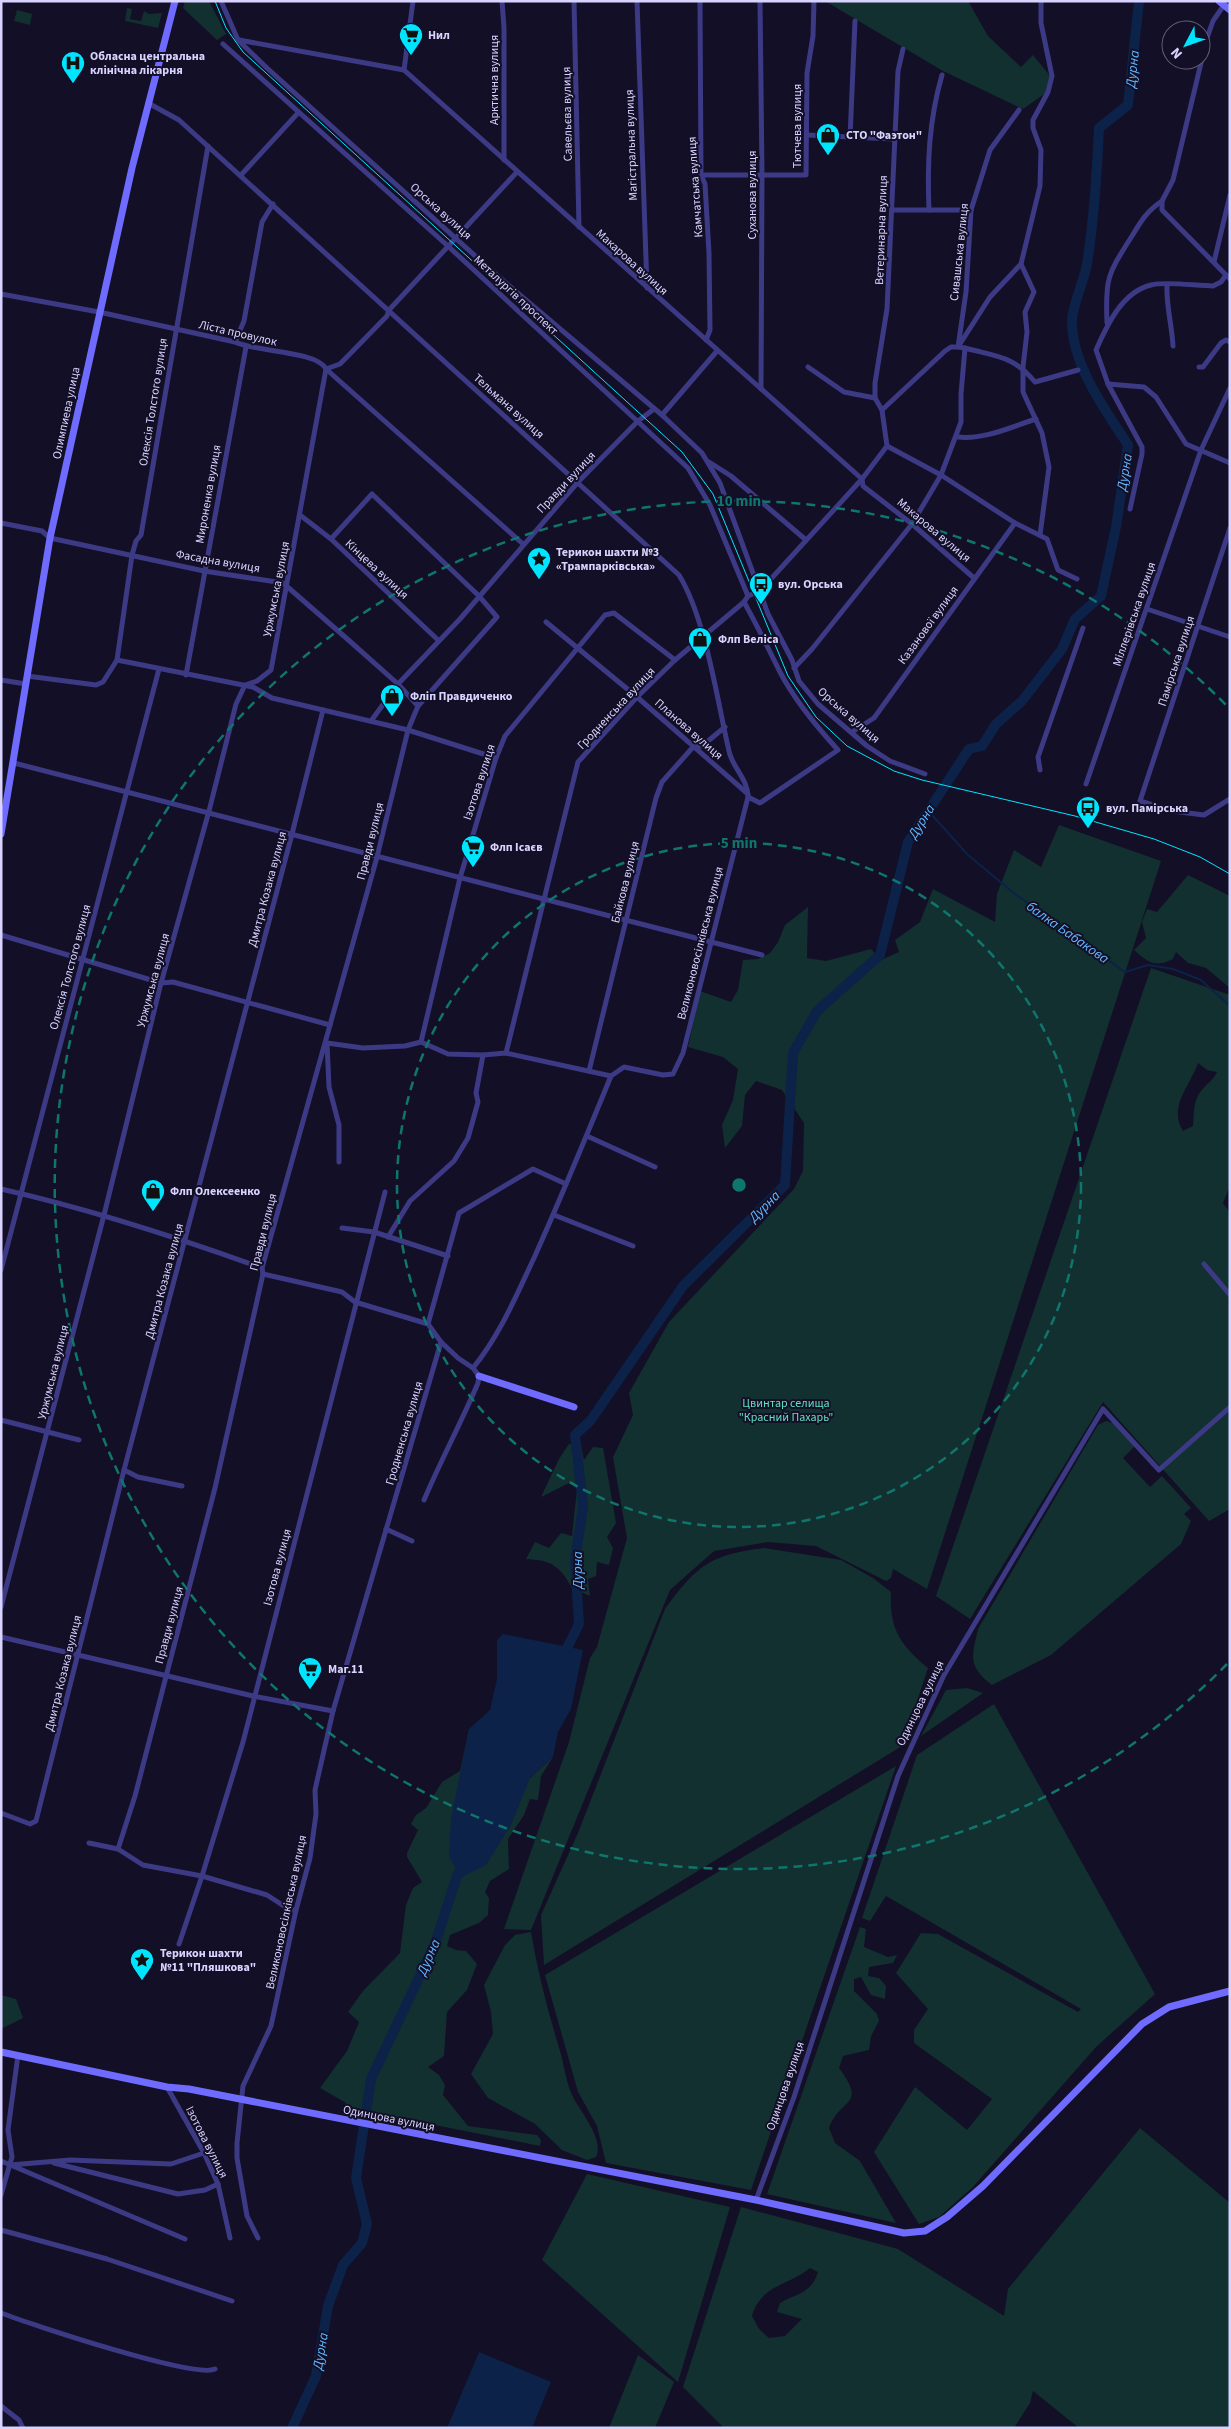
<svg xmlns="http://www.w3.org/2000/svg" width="1231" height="2429" viewBox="0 0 1231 2429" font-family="'Source Sans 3',sans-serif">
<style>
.green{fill:#12302f;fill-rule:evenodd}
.water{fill:#0c2248}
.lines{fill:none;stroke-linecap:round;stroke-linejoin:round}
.stream{stroke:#0c2248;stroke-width:2}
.river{stroke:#0c2248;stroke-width:10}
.street{stroke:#3d3a85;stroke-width:5}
.secondary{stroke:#6f6bff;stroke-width:7}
.tram{stroke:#00e5ff;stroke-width:1}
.ring{fill:none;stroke:#0f766e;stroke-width:2.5;stroke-dasharray:9 6}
.labels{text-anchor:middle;stroke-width:4;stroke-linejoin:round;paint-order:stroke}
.poi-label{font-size:12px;font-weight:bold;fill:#d9d4ff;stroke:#130f26;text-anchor:start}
.street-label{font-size:12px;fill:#d9d4ff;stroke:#130f26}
.park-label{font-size:12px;fill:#5fe0c0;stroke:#130f26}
.water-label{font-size:14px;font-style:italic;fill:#62b6ff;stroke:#130f26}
.centre{fill:#0f766e;stroke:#130f26;stroke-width:2.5}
.ring-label{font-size:15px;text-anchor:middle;font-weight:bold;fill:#0f766e;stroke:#130f26;stroke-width:4;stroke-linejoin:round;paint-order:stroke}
</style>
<rect width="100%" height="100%" fill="#130f26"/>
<g class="green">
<polygon points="185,1 209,1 226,34 217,40 183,8"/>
<polygon points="825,1 968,1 988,36 1021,67 1033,55 1051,77 1047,92 1023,109 943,71"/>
<polygon points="127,8 132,9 130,19 141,21 144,11 149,14 162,13 158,28 125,21"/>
<polygon points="17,10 32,14 30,25 14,21"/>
<polygon points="1059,825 1161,861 927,1589 893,1569 891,1578 886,1581 816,1546 768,1542 714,1551 670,1590 531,1930 504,1929 569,1742 590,1658 597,1647 627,1538 613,1457 633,1415 629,1393 669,1322 794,1189 803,1171 804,1123 782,1090 756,1081 745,1095 742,1126 725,1148 722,1125 733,1100 738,1069 723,1057 688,1047 700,991 731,1002 738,990 743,960 758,959 770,953 778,942 785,925 808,907 807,958 826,961 871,949 881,960 899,952 895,940 920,922 933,889 995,922 997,894 1014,850 1041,867"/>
<path d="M1188,875L1230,896V988L1206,968L1188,963L1176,952L1173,959C1155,968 1149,963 1134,950L1146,938L1142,922L1147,909L1157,912Z"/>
<path d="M1151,968L1230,995V1186L1223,1203L1230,1213V1509L1209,1521L1103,1402L970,1619L936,1596ZM1198,1063L1207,1070L1217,1072C1213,1081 1207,1083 1201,1091C1193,1101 1194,1114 1193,1126L1183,1131C1168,1107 1190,1086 1198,1063Z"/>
<path d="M1106,1421L1113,1423L1135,1446L1123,1458L1150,1487L1162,1476L1191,1508L1184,1514L1191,1521L1181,1544L1051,1655L992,1685C967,1666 972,1656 978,1629L1098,1425Z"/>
<path d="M569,1444H581L584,1460L593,1447L603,1448L616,1523L607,1537L613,1548L609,1565L597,1562L596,1576L588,1579L590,1596L572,1588C560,1566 551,1560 526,1559L535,1542L549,1548L561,1533L572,1536L577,1489L569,1483L541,1497L559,1459Z"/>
<path d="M764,1548L841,1560L873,1578L891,1592C889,1628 900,1645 928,1668L902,1746L544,1965L541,1915L578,1833L665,1609C697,1565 710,1555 764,1548Z"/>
<polygon points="967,1688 983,1693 921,1736 946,1690"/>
<polygon points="994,1704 1155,1994 1096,2047 972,2188 939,2217 919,2224 874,2152 915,2087 967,2130 992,2099 914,2043 914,2030 928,2009 896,1973 921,1933 938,1934 1078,2012 1081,2009 886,1896 870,1921 862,1918 917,1755"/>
<polygon points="469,1729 530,1778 553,1757 541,1776 538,1800 530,1799 524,1815 508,1839 509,1869 490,1881 485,1892 489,1898 488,1915 479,1923 450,1935 447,1946 456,1950 466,1951 477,1964 467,1990 447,2012 444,2056 428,2067 439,2075 445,2085 443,2095 468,2126 537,2135 541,2140 540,2146 410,2120 374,2117 341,2110 346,2103 320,2088 347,2051 359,2022 348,2012 363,1991 400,1953 406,1905 413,1888 422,1882 407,1857 407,1853 418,1830 411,1824 416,1815 426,1808 442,1782 460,1771"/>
<polygon points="896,1766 751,2190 606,2163 597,2126 578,2092 545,1975"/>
<path d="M860,1927L866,1929L864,1947L888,1957L897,1955L893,1963L869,1967L868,1976L879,1978L886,1986L885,1999L871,1995L861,1977L854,1979V1991L877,2014L879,2021L871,2036L869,2050L843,2056L839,2068C868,2107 840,2097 829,2128L835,2143L860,2161L896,2223L767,2194Z"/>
<path d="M531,1932C538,1973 548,2011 560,2051C564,2065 566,2081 572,2095C579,2110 605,2139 596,2157L587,2160L562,2150L535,2124L488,2098L471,2074L493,2034L491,2012L484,1985L505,1945L515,1935Z"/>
<polygon points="1,1995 16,1999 23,2018 1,2029"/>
<path d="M1140,2128L1230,2203V2428H1079L1033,2391L1030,2403L1014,2428H724L683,2387L741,2207L898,2249L1004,2316L1008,2289ZM810,2268L818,2272C811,2294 797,2293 780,2303L777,2312L802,2319L785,2336L769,2338L759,2329L752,2316C761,2284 789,2286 810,2268Z"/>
<polygon points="587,2174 730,2207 678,2382 542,2260"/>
<polygon points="638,2355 674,2382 655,2428 609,2428"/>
</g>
<g class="water">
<polygon points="503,1634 583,1650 571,1709 558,1732 553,1757 530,1778 511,1825 486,1865 460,1878 449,1856 451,1819 469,1729 490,1710 497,1679 497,1640"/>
<polygon points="479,2352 551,2382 532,2428 447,2428"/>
</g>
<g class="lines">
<polyline class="stream" points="930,807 932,815 968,855 1015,894 1125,972 1148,965 1173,969 1201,980 1230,1006"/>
<g class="river">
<path d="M562,1658L579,1624L575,1561L583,1506L575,1435L591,1420L683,1286L785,1185L793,1053L817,1011L880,955L908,842L969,749L982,746L996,724L1022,701L1062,649L1075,619L1101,596L1116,527L1128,445C1106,411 1072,365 1072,322C1072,305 1084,282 1087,264C1094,219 1097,174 1099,128L1128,105L1139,1"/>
<polyline points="292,2428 316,2376 328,2306 343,2265 362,2243 367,2224 356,2178 371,2079 435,1944 457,1876 464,1862"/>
</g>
<g class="street">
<polyline points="221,1 238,40 267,68 493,272 662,415 702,453 720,483 768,614 792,660 799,681 818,704 867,746 890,761 925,774"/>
<polyline points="502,1 504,28 504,160"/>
<polyline points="574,1 579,227"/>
<polyline points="637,1 647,288"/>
<polyline points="700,1 701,175 705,184 709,253 710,330 706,340"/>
<polyline points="760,1 762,175 761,389"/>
<polyline points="1224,5 1213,21 1207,38 1173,180 1162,201 1162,210 1230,279"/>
<polyline points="239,40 404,70 862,479 863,486 912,524 974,578"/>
<polyline points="223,44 449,247 688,468 710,505 748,596"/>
<polyline points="404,70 413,1"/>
<path d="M148,103L179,120L679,575C706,619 717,700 729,751C732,767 748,779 748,797"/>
<polyline points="807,135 894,139"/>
<polyline points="850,138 855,21"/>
<polyline points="241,175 298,113"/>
<polyline points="701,175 806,175 807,73 813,36 814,1"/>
<polyline points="892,210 971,210"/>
<path d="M929,210C927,163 929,120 942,75"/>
<polyline points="1214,262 1230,195"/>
<path d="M1167,285C1166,306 1172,325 1173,346"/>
<path d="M1,294L99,312L235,342C256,352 317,351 326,369L523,544"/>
<path d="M1107,323C1105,277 1108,274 1132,236C1141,221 1147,211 1162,201"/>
<polyline points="235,342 244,321 262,222 273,204"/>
<path d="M965,348C998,357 1012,355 1035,382L1078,370"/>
<polyline points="808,367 844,392 875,398"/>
<polyline points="1199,367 1203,367 1221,343 1226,340 1230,342"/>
<polyline points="1108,384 1144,387 1156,397 1186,444 1230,463"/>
<polyline points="882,410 945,351 951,347 958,347 990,297 1021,264"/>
<polyline points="662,415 717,351"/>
<path d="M958,437C984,440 1011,427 1036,419"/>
<polyline points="887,446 941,475 1015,523 1047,539 1058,570 1077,579"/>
<polyline points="709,462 731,476 806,540"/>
<path d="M1130,509L1142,454V447L1108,384L1096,350C1107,325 1122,292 1151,285C1165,281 1197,286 1213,286L1221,282L1226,275"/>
<polyline points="300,515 331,539 438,640"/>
<polyline points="1,523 42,531 50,538 204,571 283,583 345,637 398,684 418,706"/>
<polyline points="1230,528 1140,801 1172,811 1204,815 1230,799"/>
<polyline points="1040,535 1049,467 1042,433 1023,392 1023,367 1027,332 1025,312 1034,292 1021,264 1040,186 1041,150 1033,128 1033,120 1048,92 1052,76 1041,23 1041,1"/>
<polyline points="1147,609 1230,637"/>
<polyline points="546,622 637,697 748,794"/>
<polyline points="117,660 253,687 272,698 408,730 496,758"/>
<polyline points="794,668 812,649 912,524 941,475 961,422 961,394 965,348 958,347 966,292 971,210 990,150 1019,110"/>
<polyline points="186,675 246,347"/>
<polyline points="27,676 96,685 103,682 117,660 132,555 136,541 141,535 208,146"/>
<polyline points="1,680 26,684"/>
<polyline points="371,721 398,684 460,619 578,482 638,421 654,409"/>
<polyline points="852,732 874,718 1015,523"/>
<polyline points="14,763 762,955"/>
<polyline points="1040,770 1038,757 1083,628"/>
<polyline points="1086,784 1201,450 1230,388"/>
<polyline points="1,935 161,983 173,982 330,1025"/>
<polyline points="421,1042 460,878 496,758 505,736 605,615 614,613 675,660"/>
<polyline points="506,1053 578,762 637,697 675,660 744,602 748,596 760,591 862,479 887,446 882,410 875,398 875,383 887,309 898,71 903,49"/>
<polyline points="589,1071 656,798 662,782 694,746 702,746 725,727"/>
<polyline points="587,1136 655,1167"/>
<path d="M339,1162V1125L329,1087L327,1043L363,1048L405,1046L421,1042L448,1054L483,1055L506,1053L611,1076L624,1067L663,1075L673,1074L683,1053L748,797L760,803L838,750C816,726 795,701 780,672C768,648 757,625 744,602"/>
<path d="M1,1189C90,1209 176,1237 262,1268"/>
<polyline points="554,1215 633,1246"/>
<polyline points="342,1228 374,1232 448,1256"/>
<polyline points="388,1237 410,1201 454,1161 468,1138 478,1102 476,1093 483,1055"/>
<polyline points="1204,1264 1230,1295"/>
<polyline points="1,1270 159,669"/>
<polyline points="263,1274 342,1292 355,1302 428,1324 441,1342 458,1358 473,1368"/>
<polyline points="428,1324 459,1213 533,1169 566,1184"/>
<polyline points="1,1420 79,1440"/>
<polyline points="124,1470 138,1477 182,1486"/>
<path d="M424,1500C441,1460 461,1423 478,1383L479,1376L473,1368C500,1335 516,1296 534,1258C561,1198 586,1137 611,1076"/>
<polyline points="386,1529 412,1541"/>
<polyline points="1,1607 104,1215 161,983 209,811 236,704 245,685 257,681 271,670 326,369 340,364 387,316 389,310 517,172"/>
<polyline points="1,1637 253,1696 333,1711"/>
<polyline points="1,1813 30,1824 36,1821 124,1470 292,834 323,710"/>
<polyline points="89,1843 118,1849 143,1865 202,1876 267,1895 290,1910 296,1910"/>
<polyline points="118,1849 135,1796 215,1488 263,1274 262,1268 377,857 408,730 418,706 497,617 479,596 372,494 331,539"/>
<polyline points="179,1944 202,1876 243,1742 385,1192"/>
<polyline points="167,2087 204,2153 218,2184 230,2238"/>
<polyline points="1,2161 185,2239"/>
<polyline points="54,2163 178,2194 205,2190 218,2184"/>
<polyline points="10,2165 70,2160 171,2164 204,2153"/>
<polyline points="1,2195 12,2157 8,2130 18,2055"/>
<polyline points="756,2200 794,2097 898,1776 944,1675 1103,1409 1159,1470 1230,1407"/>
<polyline points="1,2230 107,2259 232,2301"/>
<polyline points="258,2238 247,2216 237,2158 237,2143 243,2086 271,2026 296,1910 310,1858 316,1814 315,1790 333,1711 441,1342"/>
<path d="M1,2313C30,2324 195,2379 215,2369"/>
<polyline points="1,2406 19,2420 23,2428"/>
</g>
<g class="secondary">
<polyline points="1219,1 1230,10"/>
<polyline points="1,834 50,538 132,168 175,1"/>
<polyline points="479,1376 574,1407"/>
<polyline points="1,2052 167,2087 189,2089 756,2200 904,2233 925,2231 947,2217 983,2186 1142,2024 1169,2007 1230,1991"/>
</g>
<polyline class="tram" points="215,1 226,28 243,52 682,452 713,494 788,676 816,717 847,746 894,771 922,780 1075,816 1154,839 1200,857 1230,874"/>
</g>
<g class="ring">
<circle cx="739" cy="1185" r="342"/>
<path d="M1227 1664A684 684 0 1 1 1227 706"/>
</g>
<defs>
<g id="supermarket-pin" transform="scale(1.25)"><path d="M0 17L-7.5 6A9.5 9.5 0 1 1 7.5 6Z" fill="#00e5ff" stroke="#130f26"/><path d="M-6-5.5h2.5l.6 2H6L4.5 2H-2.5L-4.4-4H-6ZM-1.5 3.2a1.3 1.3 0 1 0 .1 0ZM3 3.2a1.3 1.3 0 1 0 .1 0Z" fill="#111"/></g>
<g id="hospital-pin" transform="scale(1.25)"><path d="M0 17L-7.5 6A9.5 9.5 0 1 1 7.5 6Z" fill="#00e5ff" stroke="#130f26"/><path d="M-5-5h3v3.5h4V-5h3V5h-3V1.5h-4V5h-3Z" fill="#111"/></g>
<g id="shop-pin" transform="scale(1.25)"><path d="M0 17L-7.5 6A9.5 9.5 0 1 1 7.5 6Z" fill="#00e5ff" stroke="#130f26"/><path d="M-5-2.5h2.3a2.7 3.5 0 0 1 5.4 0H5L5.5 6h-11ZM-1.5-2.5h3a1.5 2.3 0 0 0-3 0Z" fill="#111"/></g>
<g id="sight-pin" transform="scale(1.25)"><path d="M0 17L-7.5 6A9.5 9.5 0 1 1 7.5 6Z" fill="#00e5ff" stroke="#130f26"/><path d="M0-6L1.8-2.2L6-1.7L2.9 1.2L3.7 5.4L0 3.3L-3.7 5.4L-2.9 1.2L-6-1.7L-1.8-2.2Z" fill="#111"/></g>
<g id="bus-pin" transform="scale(1.25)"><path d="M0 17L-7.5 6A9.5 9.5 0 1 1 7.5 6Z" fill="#00e5ff" stroke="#130f26"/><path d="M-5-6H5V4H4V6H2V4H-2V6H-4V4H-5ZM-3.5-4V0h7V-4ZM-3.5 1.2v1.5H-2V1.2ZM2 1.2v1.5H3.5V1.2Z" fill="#111"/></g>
</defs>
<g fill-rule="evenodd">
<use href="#supermarket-pin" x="411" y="35"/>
<use href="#hospital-pin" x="73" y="63"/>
<use href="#shop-pin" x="828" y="135"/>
<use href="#sight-pin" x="539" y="559"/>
<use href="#bus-pin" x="761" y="584"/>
<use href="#shop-pin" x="700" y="639"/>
<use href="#shop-pin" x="392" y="696"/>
<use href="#bus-pin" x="1088" y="808"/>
<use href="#supermarket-pin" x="473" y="847"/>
<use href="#shop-pin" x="153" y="1191"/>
<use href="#supermarket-pin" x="310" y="1669"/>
<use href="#sight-pin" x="142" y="1960"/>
</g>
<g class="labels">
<g class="poi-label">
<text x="428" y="39">Нил</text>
<text x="90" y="60">Обласна центральна<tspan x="90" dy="14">клінічна лікарня</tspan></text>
<text x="846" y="139">СТО "Фаэтон"</text>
<text x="556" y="556">Терикон шахти №3<tspan x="556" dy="14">«Трампарківська»</tspan></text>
<text x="778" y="588">вул. Орська</text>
<text x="718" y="643">Флп Веліса</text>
<text x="410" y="700">Фліп Правдиченко</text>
<text x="1106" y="812">вул. Памірська</text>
<text x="490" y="851">Флп Ісаєв</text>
<text x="170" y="1195">Флп Олексеенко</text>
<text x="328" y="1673">Маг.11</text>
<text x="160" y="1957">Терикон шахти<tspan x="160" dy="14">№11 "Пляшкова"</tspan></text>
</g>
<g class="street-label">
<text transform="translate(494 80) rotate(-90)" y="4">Арктична вулиця</text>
<text transform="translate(567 114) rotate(-91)" y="4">Савельєва вулиця</text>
<text transform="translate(797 126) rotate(-90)" y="4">Тютчева вулиця</text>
<text transform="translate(631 145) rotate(-92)" y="4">Магістральна вулиця</text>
<text transform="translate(695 187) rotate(-94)" y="4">Камчатська вулиця</text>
<text transform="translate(752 195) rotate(-90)" y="4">Суханова вулиця</text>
<text transform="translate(441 211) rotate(42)" y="4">Орська вулиця</text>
<text transform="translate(881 230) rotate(-88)" y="4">Ветеринарна вулиця</text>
<text transform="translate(959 252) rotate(-84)" y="4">Сивашська вулиця</text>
<text transform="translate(632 262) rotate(42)" y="4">Макарова вулиця</text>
<text transform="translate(516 295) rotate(43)" y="4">Металургів проспект</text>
<text transform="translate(238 333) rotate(13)" y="4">Ліста провулок</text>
<text transform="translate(153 402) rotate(-81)" y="4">Олексія Толстого вулиця</text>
<text transform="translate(509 406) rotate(42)" y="4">Тельмана вулиця</text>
<text transform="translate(66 413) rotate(-78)" y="4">Олимпиева улица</text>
<text transform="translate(566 482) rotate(-47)" y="4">Правди вулиця</text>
<text transform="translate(208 494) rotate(-80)" y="4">Мироненка вулиця</text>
<text transform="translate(934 530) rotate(40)" y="4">Макарова вулиця</text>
<text transform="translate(218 561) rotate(10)" y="4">Фасадна вулиця</text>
<text transform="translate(377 569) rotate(43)" y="4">Кінцева вулиця</text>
<text transform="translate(276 589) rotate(-79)" y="4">Уржумська вулиця</text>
<text transform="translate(1134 614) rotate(-71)" y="4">Міллерівська вулиця</text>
<text transform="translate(928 625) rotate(-54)" y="4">Казанової вулиця</text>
<text transform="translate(1176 661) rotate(-72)" y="4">Памірська вулиця</text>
<text transform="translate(616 708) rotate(-47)" y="4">Гродненська вулиця</text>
<text transform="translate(849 715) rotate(41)" y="4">Орська вулиця</text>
<text transform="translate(689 729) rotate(41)" y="4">Планова вулиця</text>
<text transform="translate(479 782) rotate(-72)" y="4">Ізотова вулиця</text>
<text transform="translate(370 841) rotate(-76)" y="4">Правди вулиця</text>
<text transform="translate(625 882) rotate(-76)" y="4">Байкова вулиця</text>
<text transform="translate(267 889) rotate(-75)" y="4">Дмитра Козака вулиця</text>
<text transform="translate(700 943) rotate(-76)" y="4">Великоновосілківська вулиця</text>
<text transform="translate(70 967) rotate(-75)" y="4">Олексія Толстого вулиця</text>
<text transform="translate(153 980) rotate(-75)" y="4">Уржумська вулиця</text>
<text transform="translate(263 1232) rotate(-76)" y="4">Правди вулиця</text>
<text transform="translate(164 1281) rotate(-75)" y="4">Дмитра Козака вулиця</text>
<text transform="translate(53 1372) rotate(-76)" y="4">Уржумська вулиця</text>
<text transform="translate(404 1433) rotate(-74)" y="4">Гродненська вулиця</text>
<text transform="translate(277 1567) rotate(-75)" y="4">Ізотова вулиця</text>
<text transform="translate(169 1625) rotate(-75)" y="4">Правди вулиця</text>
<text transform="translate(63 1673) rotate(-76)" y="4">Дмитра Козака вулиця</text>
<text transform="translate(920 1703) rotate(-64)" y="4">Одинцова вулиця</text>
<text transform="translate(286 1912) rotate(-78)" y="4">Великоновосілківська вулиця</text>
<text transform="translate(785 2086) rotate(-71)" y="4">Одинцова вулиця</text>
<text transform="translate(389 2118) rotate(11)" y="4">Одинцова вулиця</text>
<text transform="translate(207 2142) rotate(63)" y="4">Ізотова вулиця</text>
</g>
<g class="park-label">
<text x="786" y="1407">Цвинтар селища<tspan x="786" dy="14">"Красний Пахарь"</tspan></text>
</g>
<g class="water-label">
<text transform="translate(1132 69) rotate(-84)" y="5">Дурна</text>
<text transform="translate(1124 472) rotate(-80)" y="5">Дурна</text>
<text transform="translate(921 821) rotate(-58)" y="5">Дурна</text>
<text transform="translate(1068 932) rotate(35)" y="5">балка Бабакова</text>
<text transform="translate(764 1206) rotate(-45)" y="5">Дурна</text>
<text transform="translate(577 1570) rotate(-90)" y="5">Дурна</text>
<text transform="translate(428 1957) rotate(-66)" y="5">Дурна</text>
<text transform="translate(320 2351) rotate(-80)" y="5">Дурна</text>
</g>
</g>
<circle cx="739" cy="1185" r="8" class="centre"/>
<g class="ring-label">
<text x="739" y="506">10 min</text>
<text x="739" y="848">5 min</text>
</g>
<rect width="1231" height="2429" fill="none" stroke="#d9d4ff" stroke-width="5"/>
<g transform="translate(1186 45) rotate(229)"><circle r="24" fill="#130f26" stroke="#625e7d"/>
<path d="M0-4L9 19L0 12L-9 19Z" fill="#00e5ff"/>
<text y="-8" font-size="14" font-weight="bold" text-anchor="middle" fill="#d9d4ff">N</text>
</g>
</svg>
